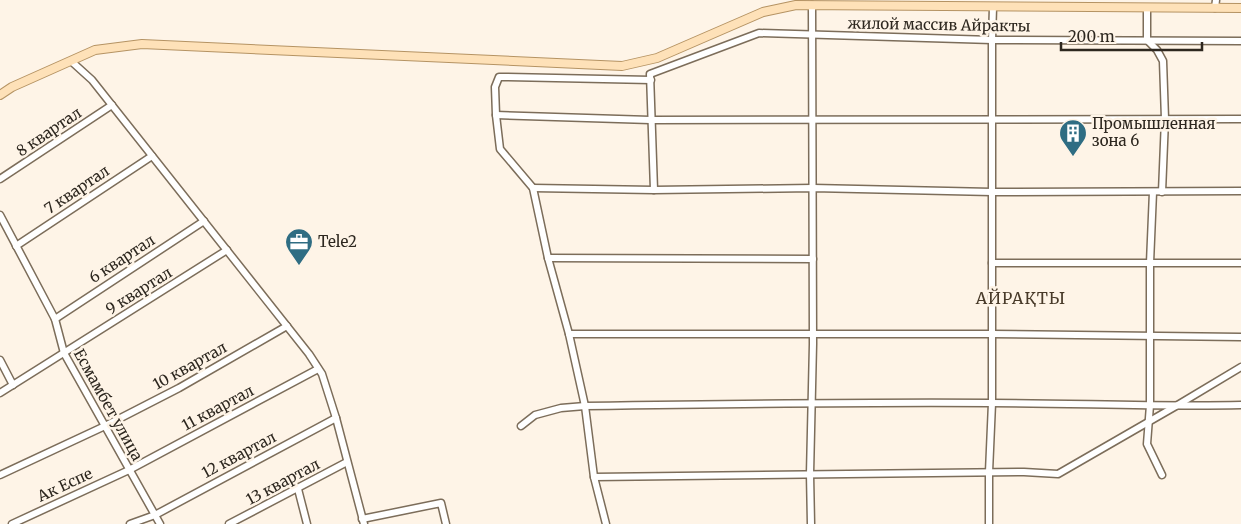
<svg xmlns="http://www.w3.org/2000/svg" width="1241" height="524" viewBox="0 0 1241 524" font-family="Merriweather,serif">
<style>
.lines{fill:none;stroke-linecap:round;stroke-linejoin:round}
.minor-casing{stroke:#7c6d5a;stroke-width:9}
.major-casing{stroke:#b59363;stroke-width:10}
.minor{stroke:#fff;stroke-width:6}
.major{stroke:#fee1b8;stroke-width:8}
.labels{text-anchor:middle;stroke-width:5;stroke-linejoin:round;paint-order:stroke}
.street-label{font-size:15px;fill:#2d271f;stroke:#fef4e7}
.poi-label{font-size:15px;fill:#2d271f;stroke:#fef4e7;text-anchor:start}
.neighbourhood-label{font-size:16px;letter-spacing:1px;fill:#483a29;stroke:#fef4e7}
</style>
<rect width="100%" height="100%" fill="#fef4e7"/>
<g class="lines">
<g class="minor-casing">
<g id="minor">
<polyline points="1147,8 1147,40 1157,50 1163,61 1165,119 1162,192"/>
<polyline points="1215,8 1216,0"/>
<polyline points="71,61 92,80 309,354 322,374 336,418 364,524"/>
<polyline points="496,115 650,120 1241,119"/>
<polyline points="0,179 112,105"/>
<polyline points="533,188 654,190 813,188 992,192 1241,191"/>
<polyline points="654,190 650,74 759,33 992,40 1241,41"/>
<polyline points="1153,192 1150,263 1150,405 1147,444 1162,475"/>
<polyline points="0,215 55,319 64,353 160,524"/>
<polyline points="16,246 152,156"/>
<polyline points="548,258 813,259"/>
<polyline points="992,263 1241,263"/>
<polyline points="55,319 204,221"/>
<polyline points="569,334 992,334 1241,337"/>
<polyline points="0,360 13,385"/>
<polyline points="0,393 227,250"/>
<path d="M521,426L535,415L561,408L585,406C720,404 856,402 991,403C1074,403 1158,407 1241,405"/>
<polyline points="0,475 105,426 179,388 287,326"/>
<polyline points="594,477 1024,472 1058,474 1176,406 1241,367"/>
<polyline points="298,489 307,524"/>
<polyline points="362,519 441,503 446,524"/>
<polyline points="12,524 129,470 318,369"/>
<polyline points="130,524 155,515 336,418"/>
<polyline points="229,524 347,462"/>
<polyline points="606,524 594,477 585,406 569,334 548,258 533,188 500,149 496,115 495,87 499,77 506,77 651,80"/>
<polyline points="811,524 810,474 813,344 812,5"/>
<polyline points="989,524 989,472 992,403 992,40 993,7"/>
</g>
</g>
<g class="major-casing">
<polyline id="major" points="0,95 12,87 95,50 142,44 622,66 657,58 763,12 796,5 1241,8"/>
</g>
<use href="#minor" class="minor"/>
<use href="#major" class="major"/>
</g>
<defs>
<g id="building-pin" transform="scale(1.4375)"><path d="M0 17L-7.5 6A9.5 9.5 0 1 1 7.5 6Z" fill="#2f6d83" stroke="#fef4e7"/><path d="M-4-6H4V6H1V3H-1V6H-4ZM-2.5-4.3h1.7v1.8h-1.7ZM.8-4.3h1.7v1.8H.8ZM-2.5-1h1.7V.8h-1.7ZM.8-1h1.7V.8H.8Z" fill="#fff"/></g>
<g id="office-pin" transform="scale(1.4375)"><path d="M0 17L-7.5 6A9.5 9.5 0 1 1 7.5 6Z" fill="#2f6d83" stroke="#fef4e7"/><path d="M-6-3h4V-5.5h4V-3h4V5H-6ZM-1-4.5V-3h2v-1.5ZM-6 0V1H6V0Z" fill="#fff"/></g>
</defs>
<g fill-rule="evenodd">
<use href="#building-pin" x="1073" y="133"/>
<use href="#office-pin" x="299" y="242"/>
</g>
<g class="labels">
<g class="street-label">
<text transform="translate(939 25) rotate(1)" y="5">жилой массив Айракты</text>
<text transform="translate(49 132) rotate(-34)" y="5">8 квартал</text>
<text transform="translate(77 190) rotate(-34)" y="5">7 квартал</text>
<text transform="translate(122 259) rotate(-33)" y="5">6 квартал</text>
<text transform="translate(139 291) rotate(-32)" y="5">9 квартал</text>
<text transform="translate(190 366) rotate(-29)" y="5">10 квартал</text>
<text transform="translate(108 405) rotate(61)" y="5">Есмамбет улица</text>
<text transform="translate(218 408) rotate(-28)" y="5">11 квартал</text>
<text transform="translate(239 455) rotate(-28)" y="5">12 квартал</text>
<text transform="translate(283 482) rotate(-28)" y="5">13 квартал</text>
<text transform="translate(65 485) rotate(-25)" y="5">Ак Еспе</text>
</g>
<g class="poi-label">
<text x="1092" y="129">Промышленная<tspan x="1092" dy="17">зона 6</tspan></text>
<text x="318" y="247">Tele2</text>
</g>
<g class="neighbourhood-label">
<text x="1021" y="304">АЙРАҚТЫ</text>
</g>
</g>
<path d="M1061 42v8h141v-8" fill="none" stroke="#2d271f" stroke-width="2.5"/>
<text x="1068" y="42" font-size="15" fill="#2d271f" stroke="#fef4e7" stroke-width="4" paint-order="stroke">200 m</text>
</svg>
